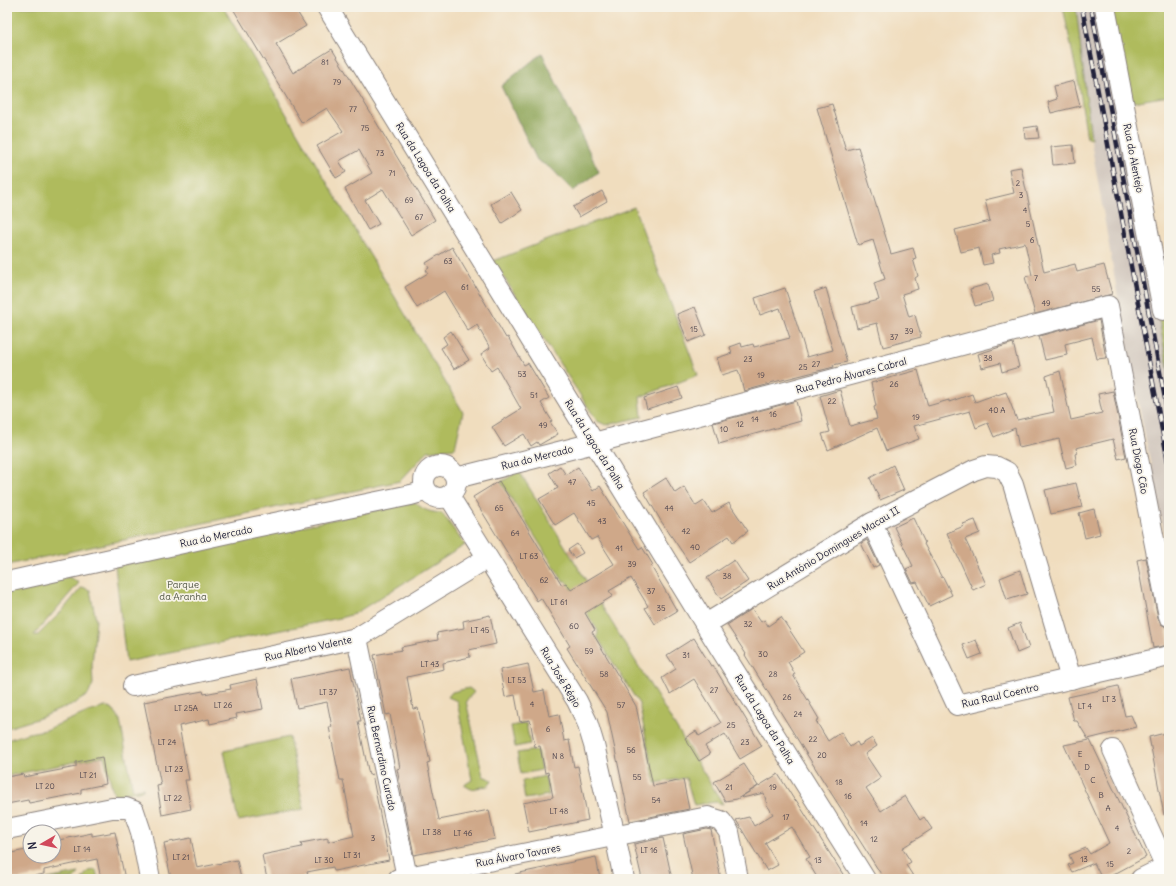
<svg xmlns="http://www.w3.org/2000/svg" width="1176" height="886" viewBox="0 0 1176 886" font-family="Delius,sans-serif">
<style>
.industrial{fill:#cdc2b9}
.green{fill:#afbb5d;stroke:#686e4c}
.forest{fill:#8ba354;stroke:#566248}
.building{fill:#cfa889}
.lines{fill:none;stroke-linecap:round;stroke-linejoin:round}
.minor-casing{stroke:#89807c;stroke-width:22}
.minor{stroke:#fff;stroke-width:20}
.rail-casing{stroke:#22223b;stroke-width:4.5}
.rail{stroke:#f7f3e8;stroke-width:3;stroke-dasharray:9;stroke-linecap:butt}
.labels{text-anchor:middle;stroke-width:3.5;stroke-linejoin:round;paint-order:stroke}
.number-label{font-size:8px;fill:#4d444e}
.street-label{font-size:10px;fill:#22223b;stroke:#f7f3e8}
.park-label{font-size:10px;fill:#535847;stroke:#f7f3e8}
</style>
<rect width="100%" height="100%" fill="#f7f3e8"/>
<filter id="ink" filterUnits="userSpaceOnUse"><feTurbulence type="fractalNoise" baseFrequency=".025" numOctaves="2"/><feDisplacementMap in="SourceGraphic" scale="8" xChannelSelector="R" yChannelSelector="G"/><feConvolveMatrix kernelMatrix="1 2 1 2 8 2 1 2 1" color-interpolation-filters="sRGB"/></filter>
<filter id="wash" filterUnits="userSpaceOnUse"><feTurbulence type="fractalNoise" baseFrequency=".012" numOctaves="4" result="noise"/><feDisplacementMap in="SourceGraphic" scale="16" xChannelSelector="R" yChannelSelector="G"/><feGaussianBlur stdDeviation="0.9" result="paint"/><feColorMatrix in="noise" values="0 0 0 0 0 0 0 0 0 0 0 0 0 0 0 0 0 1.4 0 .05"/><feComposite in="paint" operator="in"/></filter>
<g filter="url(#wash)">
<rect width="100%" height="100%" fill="#f0ddbe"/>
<polygon class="industrial" points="1076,7 1099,7 1169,372 1169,558 1119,303 1089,130"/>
<g class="green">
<polygon points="7,7 223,7 463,412 455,448 428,451 400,481 7,565"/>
<polygon points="1063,7 1076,7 1091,139 1087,138 1079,85"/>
<polygon points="1110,7 1169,7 1169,96 1126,103"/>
<polygon points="634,207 698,375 640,397 642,417 606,425 597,421 493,261"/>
<polygon points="1169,314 1169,372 1158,315"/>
<polygon points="519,471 723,804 716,802 694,805 686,778 655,783 639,704 597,637 598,631 566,581 563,581 501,482"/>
<path d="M415,502C424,511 430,512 442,513L465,545L354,614L340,618L126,662L115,566Z"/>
<polygon points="69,577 79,583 34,635 38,635 62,611 82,587 90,590 96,620 92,665 93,684 88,695 75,703 40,718 7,728 7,590"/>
<polygon points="469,688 474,692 466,701 483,776 492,780 488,786 471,789 464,785 472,780 457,701 448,697 452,692"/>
<polygon points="105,707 112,708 120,720 133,790 143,788 143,790 114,795 104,756 7,776 7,740 28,733 45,730 88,712"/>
<polygon points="526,723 530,744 515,747 511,726"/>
<polygon points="289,737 304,809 238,821 224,751"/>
<polygon points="537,750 541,770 521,774 517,753"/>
<polygon points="545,776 549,795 525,799 522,781"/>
<polygon points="96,870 98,879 82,879 88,871"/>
<polygon points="79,873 74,879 47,879"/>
</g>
<polygon class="forest" points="542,53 599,172 573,191 552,169 537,160 501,86"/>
<g id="blocks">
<g class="building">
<polygon points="232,7 294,7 306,26 276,44 293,73 332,49 435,220 411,235 383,189 365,200 379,224 368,230 345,189 372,173 359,150 339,161 346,172 336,178 317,146 343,131 327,108 302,123"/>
<polygon points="1074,81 1080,106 1051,113 1048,102 1057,99 1054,86"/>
<polygon points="832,104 846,150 858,147 891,254 913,248 916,258 913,259 918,276 915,278 918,289 902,294 909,317 915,315 921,337 883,347 877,323 857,328 852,307 879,300 874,283 885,279 873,240 858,245 817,108"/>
<polygon points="1037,126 1039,138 1025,139 1024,128"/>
<polygon points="1073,145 1075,163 1053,165 1051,147"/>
<polygon points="1021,167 1044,272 1075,264 1077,272 1104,265 1112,294 1035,314 1025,277 1032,275 1025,243 999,249 1000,253 991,255 993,263 983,265 979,248 961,252 955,230 990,221 985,200 1014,193 1009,169"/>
<polygon points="602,191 607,201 579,217 573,207"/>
<polygon points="511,192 522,210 502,223 491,204"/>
<polygon points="452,247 506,338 508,337 524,365 528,363 549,398 541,403 552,421 550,422 558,434 539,445 537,442 531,446 524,434 504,446 492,427 521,409 497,367 491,371 481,354 490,348 477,325 468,331 444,291 417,308 405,287 428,273 426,270 429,268 426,263"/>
<polygon points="988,284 993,301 975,306 970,289"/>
<polygon points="785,288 802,340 807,357 833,350 814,292 826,288 830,302 829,302 847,362 833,365 834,367 770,383 770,384 744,391 738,370 722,375 717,358 732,353 730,347 741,343 742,347 753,344 754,347 790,338 780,308 760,315 755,298"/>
<polygon points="695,307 706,335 688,342 677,314"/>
<polygon points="1099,320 1106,358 1097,359 1092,337 1065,344 1067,355 1045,360 1039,336"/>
<polygon points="451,331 469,360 454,369 441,348 447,344 443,337"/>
<polygon points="1013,343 1019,367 1002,372 1000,363 982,368 978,354"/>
<polygon points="918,370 928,406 949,400 949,402 972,394 975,402 997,394 997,395 1006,392 1017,420 1054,412 1046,376 1060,371 1071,420 1102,413 1098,394 1113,391 1126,457 1118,459 1113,439 1076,448 1077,453 1075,454 1077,465 1066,468 1059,439 1019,448 1015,428 994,437 988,423 976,428 970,411 914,426 919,439 886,451 877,428 828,450 822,434 830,432 820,396 840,390 850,426 877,419 874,407 876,406 871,383"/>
<polygon points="678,387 682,398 647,409 644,398"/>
<polygon points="796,401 801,421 719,444 713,423"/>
<polygon points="893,465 904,490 880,500 870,478"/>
<polygon points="560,466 566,475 578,467 593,491 600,486 639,549 642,547 653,565 651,566 677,611 655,624 645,608 648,606 631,578 609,591 613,596 585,613 595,630 592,632 636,706 653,786 683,780 689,809 630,821 607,712 567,648 570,646 541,598 537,601 473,497 499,481 562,585 566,583 571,590 614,564 597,537 591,540 574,513 555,525 539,499 558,488 549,473"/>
<polygon points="666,478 675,493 684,487 696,506 704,501 712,513 729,503 748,531 733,542 729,536 689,562 661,521 644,492"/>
<polygon points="1076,483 1082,507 1051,514 1045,490"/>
<polygon points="1094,509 1100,534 1085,538 1079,513"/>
<polygon points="913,518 925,543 924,544 942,578 943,577 952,595 929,606 917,582 913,583 906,569 913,566 894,527"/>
<polygon points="975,520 980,533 965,539 986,584 973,590 947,533 964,526 963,524"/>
<polygon points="867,540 879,565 873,568 861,543"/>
<polygon points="577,544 583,553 574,558 568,550"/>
<polygon points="1146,558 1158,618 1161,624 1166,627 1169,645 1153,648 1137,560"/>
<polygon points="734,560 748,581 721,599 707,578"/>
<polygon points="1020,570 1027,594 1007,600 1000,578"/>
<polygon points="752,609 761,622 765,620 768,626 781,617 804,652 788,662 795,674 793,675 819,719 816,721 828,741 841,732 850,747 857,742 859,746 872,738 877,746 865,754 881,778 866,788 881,811 905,796 920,820 924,817 932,829 902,848 911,862 906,865 915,879 884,879 848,822 849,821 824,782 745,655 746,654 727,625"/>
<polygon points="490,615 496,644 469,650 470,657 443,663 444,669 407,677 413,709 418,708 430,762 427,763 439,820 489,810 495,839 414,855 397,769 400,768 390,714 386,715 374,655 402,650 401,647 438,640 437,633 464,628 463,621"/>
<polygon points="1020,623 1029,648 1017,653 1008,628"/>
<polygon points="694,638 711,666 713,665 762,746 740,759 725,734 705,746 710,754 699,761 685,738 696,731 699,736 721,723 694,679 670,694 662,678 676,669 667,655"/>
<polygon points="976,640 982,654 969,659 963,645"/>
<polygon points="528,664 534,692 544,690 549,716 559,714 564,741 569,740 574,767 578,766 588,820 529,832 523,803 553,797 548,772 545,773 540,746 535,747 530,720 520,722 515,695 505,697 500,670"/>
<polygon points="350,667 361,721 358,721 369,775 372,774 389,860 334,871 333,867 307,872 308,876 294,879 267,879 262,855 302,847 301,843 328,838 328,842 354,836 343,780 340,780 329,727 332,727 327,702 297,708 291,679"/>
<polygon points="257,679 263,709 236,714 237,718 210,724 209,719 179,726 189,780 185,780 191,809 162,815 157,786 161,785 144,702 203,691 204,694 231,689 230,685"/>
<polygon points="1118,686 1125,716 1131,715 1136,727 1088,739 1077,721 1074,721 1068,697"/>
<polygon points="1169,732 1169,815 1164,815 1149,737"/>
<polygon points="1090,740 1146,857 1105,879 1102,879 1094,863 1072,872 1068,865 1073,863 1069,855 1086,848 1090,854 1109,843 1064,745"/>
<polygon points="102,757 106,784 81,789 81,793 29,803 28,800 7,804 7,777 23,774 24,777 76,767 76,762"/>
<polygon points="744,764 758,786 737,799 725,801 714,782"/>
<polygon points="778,774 795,801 796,800 846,879 818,879 806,859 810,857 792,827 765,843 778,865 767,871 736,820 749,817 754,826 773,814 767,805 764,793 742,798 741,797"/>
<polygon points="707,829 711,830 721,879 693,879 683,834"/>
<polygon points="115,832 125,879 101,879 97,859 44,870 44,874 20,879 7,879 7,854 30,849 30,856 54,856 54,841 92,833 92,836"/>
<polygon points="191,838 197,868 237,860 241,879 171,879 164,843"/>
<polygon points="663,838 672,879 642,879 634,844"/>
<polygon points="596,857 600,879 516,879 515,874"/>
</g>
</g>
</g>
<g filter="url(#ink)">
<use href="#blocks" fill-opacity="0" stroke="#89807c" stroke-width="1"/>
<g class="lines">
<g class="minor-casing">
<g id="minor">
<polyline points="327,7 715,640 865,879"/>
<polyline points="1105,7 1163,310 1169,309"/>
<circle cx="440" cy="482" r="16"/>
<polyline points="456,478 594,443 1108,306 1169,616"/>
<polyline points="449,496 577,701 587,722 594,745 615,836 624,879"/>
<polyline points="872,523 957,705 1169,656"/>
<polyline points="7,582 255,527 411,495 418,493 425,489"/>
<polyline points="706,624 872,523 974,470 986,466 997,467 1007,472 1013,484 1071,679"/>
<polyline points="357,638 407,877"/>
<polyline points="133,686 357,638 487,558"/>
<polyline points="1113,750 1166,867 1168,879"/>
<polyline points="7,829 112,808 126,808 134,811 141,832 150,879"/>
<polyline points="398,879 708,817 721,821 729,832 738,879"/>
<polyline points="1141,879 1169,865"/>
</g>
</g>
<use href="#minor" class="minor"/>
<g class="rail-casing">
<g id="rail">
<polyline points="1082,7 1169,467"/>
<polyline points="1091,7 1169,420"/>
</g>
</g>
<use href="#rail" class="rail"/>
</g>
</g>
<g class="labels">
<g class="number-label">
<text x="325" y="65">81</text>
<text x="337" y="85">79</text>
<text x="353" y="112">77</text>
<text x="365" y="131">75</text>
<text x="380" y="156">73</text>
<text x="392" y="176">71</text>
<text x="1018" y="186">2</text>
<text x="1021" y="198">3</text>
<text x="409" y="203">69</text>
<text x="1025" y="213">4</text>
<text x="419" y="220">67</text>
<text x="1028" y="227">5</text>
<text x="1032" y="243">6</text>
<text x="448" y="264">63</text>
<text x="1036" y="281">7</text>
<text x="465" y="290">61</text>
<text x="1096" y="292">55</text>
<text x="1046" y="306">49</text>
<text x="694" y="332">15</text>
<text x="909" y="334">39</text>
<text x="894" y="340">37</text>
<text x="988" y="361">38</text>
<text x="748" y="362">23</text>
<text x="816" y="367">27</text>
<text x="803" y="370">25</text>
<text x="522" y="377">53</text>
<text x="761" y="378">19</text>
<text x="894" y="387">26</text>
<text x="534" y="398">51</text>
<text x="832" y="404">22</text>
<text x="997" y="413">40 A</text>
<text x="773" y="417">16</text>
<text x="916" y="420">19</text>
<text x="755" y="422">14</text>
<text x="740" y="427">12</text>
<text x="543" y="428">49</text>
<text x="724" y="432">10</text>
<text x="572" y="485">47</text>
<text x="591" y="506">45</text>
<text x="499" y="511">65</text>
<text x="669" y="511">44</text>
<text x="602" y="524">43</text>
<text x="686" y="534">42</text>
<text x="515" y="536">64</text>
<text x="695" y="550">40</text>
<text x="619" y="551">41</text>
<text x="529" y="559">LT 63</text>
<text x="632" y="567">39</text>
<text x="727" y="579">38</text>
<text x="544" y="583">62</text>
<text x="651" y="594">37</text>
<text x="559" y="605">LT 61</text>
<text x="661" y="611">35</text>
<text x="748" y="627">32</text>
<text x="574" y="629">60</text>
<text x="480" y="633">LT 45</text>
<text x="589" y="654">59</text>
<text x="763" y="657">30</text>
<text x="686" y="658">31</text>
<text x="430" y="667">LT 43</text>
<text x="604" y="677">58</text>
<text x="773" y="677">28</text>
<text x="517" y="683">LT 53</text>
<text x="714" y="693">27</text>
<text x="328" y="695">LT 37</text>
<text x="787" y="700">26</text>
<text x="1109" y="702">LT 3</text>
<text x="532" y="707">4</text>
<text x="223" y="708">LT 26</text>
<text x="621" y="708">57</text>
<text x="1085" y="709">LT 4</text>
<text x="186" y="711">LT 25A</text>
<text x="798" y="717">24</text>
<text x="731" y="728">25</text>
<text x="548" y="732">6</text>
<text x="813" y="742">22</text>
<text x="167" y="745">LT 24</text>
<text x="745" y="745">23</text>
<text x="631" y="753">56</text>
<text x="1080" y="757">E</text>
<text x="822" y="758">20</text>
<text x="558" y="759">N 8</text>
<text x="1087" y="770">D</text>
<text x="174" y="772">LT 23</text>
<text x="88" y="778">LT 21</text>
<text x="637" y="780">55</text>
<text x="1093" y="783">C</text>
<text x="839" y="785">18</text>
<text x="45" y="789">LT 20</text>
<text x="729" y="790">21</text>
<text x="773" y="790">19</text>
<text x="1101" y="798">B</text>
<text x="848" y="799">16</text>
<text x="173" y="801">LT 22</text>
<text x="656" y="803">54</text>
<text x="1108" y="811">A</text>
<text x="559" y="814">LT 48</text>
<text x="786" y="820">17</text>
<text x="864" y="826">14</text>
<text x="1117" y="831">4</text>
<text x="432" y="835">LT 38</text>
<text x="463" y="836">LT 46</text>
<text x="373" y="841">3</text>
<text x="874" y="842">12</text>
<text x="82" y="852">LT 14</text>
<text x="649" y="853">LT 16</text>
<text x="1129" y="854">2</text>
<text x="352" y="858">LT 31</text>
<text x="181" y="860">LT 21</text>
<text x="1084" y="862">13</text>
<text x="324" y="863">LT 30</text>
<text x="818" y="863">13</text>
<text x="1110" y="867">15</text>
</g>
<g class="street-label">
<text transform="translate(1134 158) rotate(79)" y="4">Rua do Alentejo</text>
<text transform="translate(426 167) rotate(58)" y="4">Rua da Lagoa da Palha</text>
<text transform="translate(851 375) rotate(-15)" y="4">Rua Pedro Álvares Cabral</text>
<text transform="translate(595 444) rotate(58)" y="4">Rua da Lagoa da Palha</text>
<text transform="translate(537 457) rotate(-14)" y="4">Rua do Mercado</text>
<text transform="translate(1139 461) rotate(79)" y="4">Rua Diogo Cão</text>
<text transform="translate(216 536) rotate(-12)" y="4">Rua do Mercado</text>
<text transform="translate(833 548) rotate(-31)" y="4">Rua António Domingues Macau II</text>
<text transform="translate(308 648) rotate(-12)" y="4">Rua Alberto Valente</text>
<text transform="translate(561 677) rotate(59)" y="4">Rua José Régio</text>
<text transform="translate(1000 695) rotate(-13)" y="4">Rua Raul Coentro</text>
<text transform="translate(765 719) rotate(58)" y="4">Rua da Lagoa da Palha</text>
<text transform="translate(382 758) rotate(78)" y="4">Rua Bernardino Curado</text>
<text transform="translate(518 855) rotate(-11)" y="4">Rua Álvaro Tavares</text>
</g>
<g class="park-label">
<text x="183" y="588">Parque<tspan x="183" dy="12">da Aranha</tspan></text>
</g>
</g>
<rect width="1176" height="886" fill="none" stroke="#f7f3e8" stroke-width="24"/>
<g transform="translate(42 844) rotate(261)"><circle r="19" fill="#f7f3e8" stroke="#a29fa3"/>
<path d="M0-3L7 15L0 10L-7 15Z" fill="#d1495b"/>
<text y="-6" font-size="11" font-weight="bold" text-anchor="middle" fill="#22223b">N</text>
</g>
</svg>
